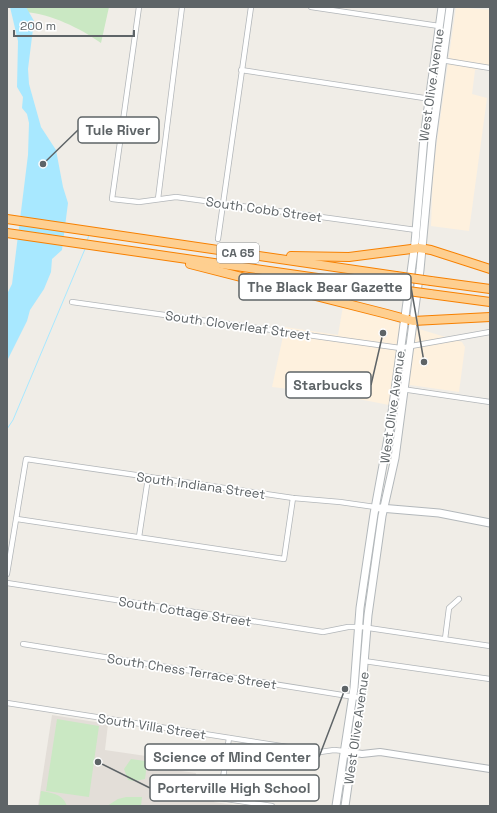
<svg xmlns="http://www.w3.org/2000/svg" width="497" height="813" viewBox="0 0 497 813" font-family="'Space Grotesk',sans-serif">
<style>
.commercial{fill:#fef1de}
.education{fill:#e3ded8}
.green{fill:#cae8c3}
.water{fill:#a8e8ff}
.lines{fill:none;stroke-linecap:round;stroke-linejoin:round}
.stream{stroke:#a8e8ff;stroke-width:1}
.minor-casing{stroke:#b2b6b9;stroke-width:6}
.tertiary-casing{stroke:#b2b6b9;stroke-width:8}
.secondary-casing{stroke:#b3b8bb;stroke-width:9}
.motorway-casing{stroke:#f78000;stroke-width:10}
.minor{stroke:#fff;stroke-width:4.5}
.tertiary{stroke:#fff;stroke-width:6}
.secondary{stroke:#fff;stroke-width:7}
.motorway{stroke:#fecf90;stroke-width:8}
.motorway-bridge-casing{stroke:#f78000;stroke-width:10;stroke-linecap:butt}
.motorway-bridge{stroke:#fecf90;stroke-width:8}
.labels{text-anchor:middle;stroke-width:3.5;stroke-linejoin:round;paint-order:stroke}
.shield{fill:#fff;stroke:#8e9295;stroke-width:1}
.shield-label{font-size:12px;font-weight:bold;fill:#5e6467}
.street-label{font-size:13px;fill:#5e6467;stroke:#fff}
.leader{fill:none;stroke:#5e6467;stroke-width:1.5}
.callout-dot{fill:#5e6467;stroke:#fff;stroke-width:1.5}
.callout{fill:#fff;stroke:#5e6467;stroke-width:1.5}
.callout-label{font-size:14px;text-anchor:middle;font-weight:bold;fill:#5e6467}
</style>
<rect width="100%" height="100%" fill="#f0ede7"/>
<g class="commercial">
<polygon points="456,7 490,10 490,66 475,70 472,94 487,98 469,231 431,226 433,169"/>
<polygon points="343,306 462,342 465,347 459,392 410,385 389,405 333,394 272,387 285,327 338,335"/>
</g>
<polygon class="education" points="52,715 108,724 105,750 153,757 152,767 196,773 193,793 215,796 214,802 241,806 38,806"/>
<g class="green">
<path d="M20,7H109L101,43C80,28 51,14 25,12Z"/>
<polygon points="57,719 99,726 89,797 46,791"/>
<polygon points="131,759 145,761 147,764 145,779 135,781 128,780 124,769"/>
<path d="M41,791C52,793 63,794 67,806H39Z"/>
<polygon points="126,797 142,797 141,806 107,806 118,799"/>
</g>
<polygon class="water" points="10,7 26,7 34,21 28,69 29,84 41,127 56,150 63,187 68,203 62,250 52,259 51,272 44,289 30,310 27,321 7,361 7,294 12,284 28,155 29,123 27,114 22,108 23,97 17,87 18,41"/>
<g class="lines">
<g class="stream">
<polyline points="87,241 89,235"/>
<polyline points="7,429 13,420 85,249"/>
</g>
<g class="minor-casing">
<g id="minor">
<polyline points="139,7 112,199 139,202 176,197 416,230"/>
<polyline points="311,7 439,26"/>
<polyline points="435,59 490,68"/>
<polyline points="241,70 437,100"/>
<polyline points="158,199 182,7"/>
<polyline points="218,239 251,7"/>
<polyline points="72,302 400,348 490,332"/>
<polyline points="395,388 490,402"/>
<polyline points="17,519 284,559 293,498"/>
<polyline points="139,537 148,478"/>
<polyline points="7,574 26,459 293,498 340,502 375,507"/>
<polyline points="7,583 323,632 348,627 362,627 490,646"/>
<polyline points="445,639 449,608 459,599"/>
<polyline points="23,644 361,698"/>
<polyline points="364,661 490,679"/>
<polyline points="7,703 320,752 334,750 344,751"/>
<polyline points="229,738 220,798 272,806"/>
</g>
</g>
<g class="tertiary-casing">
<polyline id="tertiary" points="344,751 362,754 380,752 490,769"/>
</g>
<g class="secondary-casing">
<g id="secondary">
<polyline points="380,508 439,513 490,523"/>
<polyline points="336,806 354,688 360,608 374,514 390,427 415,243 424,137 442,7"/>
<polyline points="345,806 362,688 368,615 382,516 395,458 420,270 432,140 450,7"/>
</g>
</g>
<g class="motorway-casing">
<g id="motorway">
<polyline points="7,219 396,276"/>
<polyline points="7,233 394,289"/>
<polyline points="291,256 349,257 419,248 431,250 490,269"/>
<polyline points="190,264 387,314 413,321 490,317"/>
<polyline points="431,281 490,289"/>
<polyline points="430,294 490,302"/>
</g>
</g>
<use href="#minor" class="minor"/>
<use href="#tertiary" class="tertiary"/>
<use href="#secondary" class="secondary"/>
<use href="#motorway" class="motorway"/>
<g class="motorway-bridge-casing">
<g id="motorway-bridge">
<polyline points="396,276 431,281"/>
<polyline points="394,289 430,294"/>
</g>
</g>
<use href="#motorway-bridge" class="motorway-bridge"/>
</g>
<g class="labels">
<rect class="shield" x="217" y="243" width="42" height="20" rx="3"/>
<g class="shield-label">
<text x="238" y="257">CA 65</text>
</g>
<g class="street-label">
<text transform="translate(431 85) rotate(-82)" y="5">West Olive Avenue</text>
<text transform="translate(264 209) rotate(8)" y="5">South Cobb Street</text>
<text transform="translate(238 325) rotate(8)" y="5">South Cloverleaf Street</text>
<text transform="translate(392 407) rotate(-82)" y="5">West Olive Avenue</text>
<text transform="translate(201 485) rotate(8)" y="5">South Indiana Street</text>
<text transform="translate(185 611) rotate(9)" y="5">South Cottage Street</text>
<text transform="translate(192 671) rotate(9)" y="5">South Chess Terrace Street</text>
<text transform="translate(152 726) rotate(9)" y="5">South Villa Street</text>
<text transform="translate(356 728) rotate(-82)" y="5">West Olive Avenue</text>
</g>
</g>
<path class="leader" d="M43 164L78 130M424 362L411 287M383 333L371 385M345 689L319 757M98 762L150 788"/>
<g class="callout-dot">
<circle cx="43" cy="164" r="4"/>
<circle cx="424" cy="362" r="4"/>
<circle cx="383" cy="333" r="4"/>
<circle cx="345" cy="689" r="4"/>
<circle cx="98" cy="762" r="4"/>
</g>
<g class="callout">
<rect x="78" y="117" width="81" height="26" rx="4"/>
<rect x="239" y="274" width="172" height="26" rx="4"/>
<rect x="286" y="372" width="85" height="26" rx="4"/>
<rect x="145" y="744" width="174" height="26" rx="4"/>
<rect x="150" y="775" width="169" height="26" rx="4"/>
</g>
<g class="callout-label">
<text x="118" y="135">Tule River</text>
<text x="325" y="292">The Black Bear Gazette</text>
<text x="328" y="390">Starbucks</text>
<text x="232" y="762">Science of Mind Center</text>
<text x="234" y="793">Porterville High School</text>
</g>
<rect width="497" height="813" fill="none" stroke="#5e6467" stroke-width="16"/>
<path d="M14 30v6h120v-6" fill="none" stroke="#5e6467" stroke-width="2"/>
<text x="20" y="30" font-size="12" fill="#5e6467" stroke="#ffffff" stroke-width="3" paint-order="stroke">200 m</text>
</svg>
